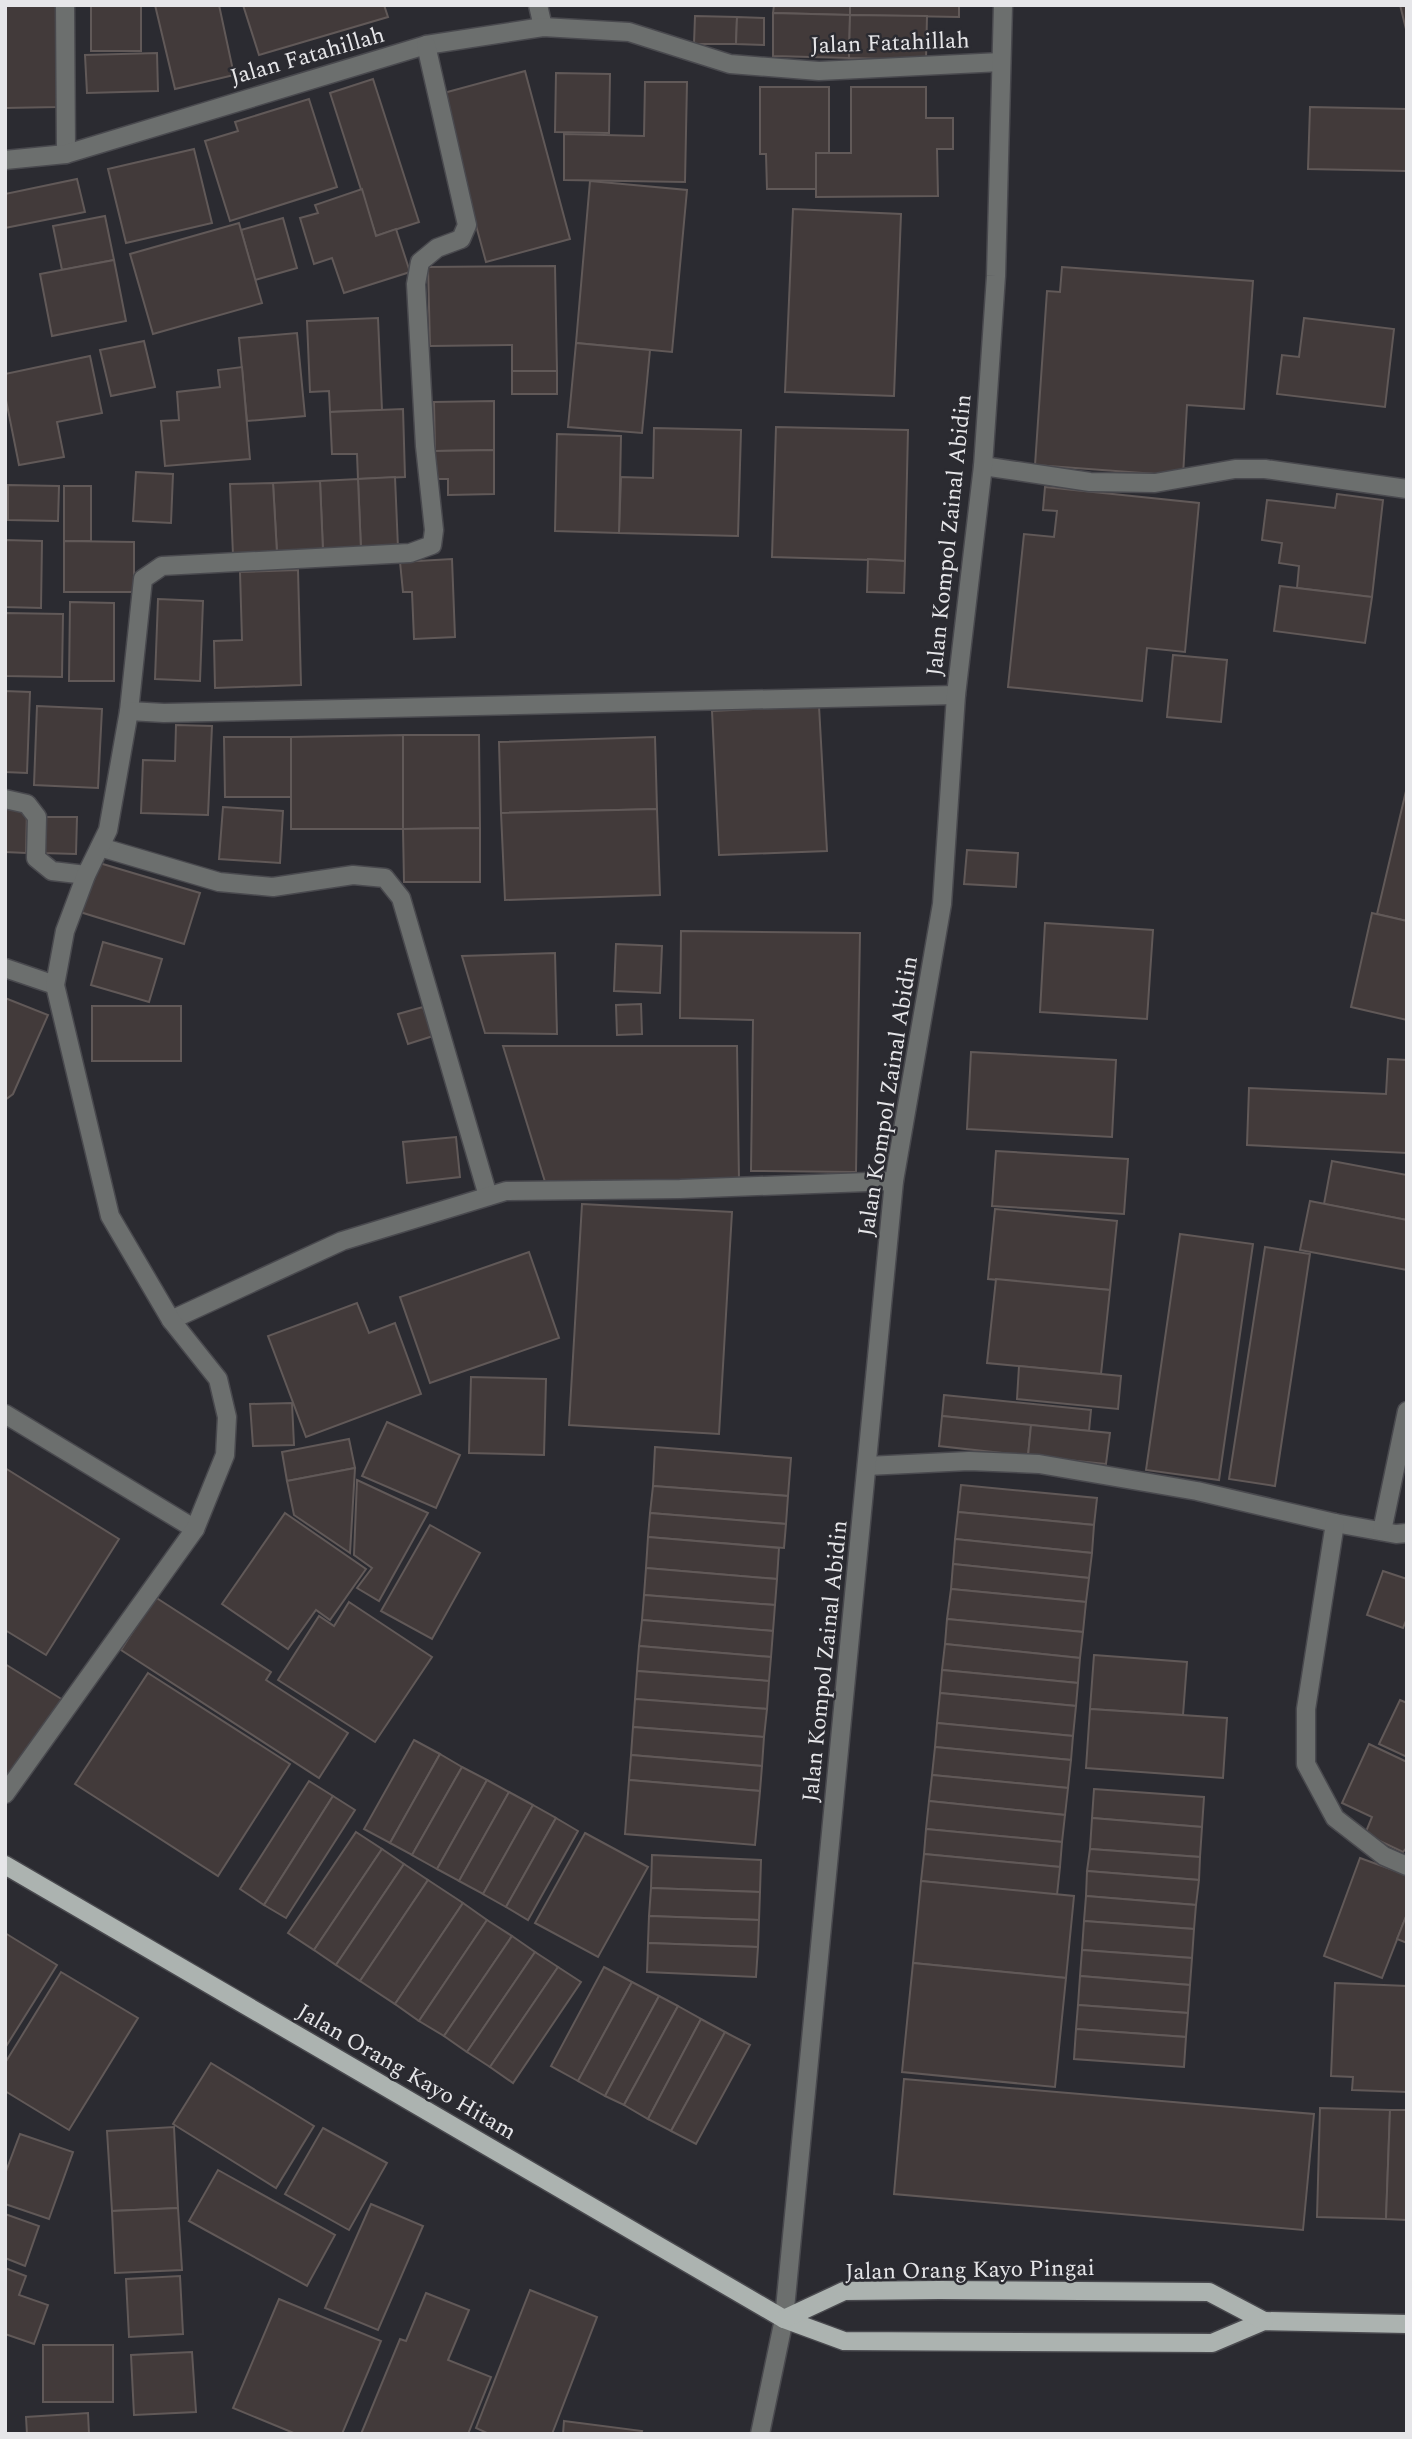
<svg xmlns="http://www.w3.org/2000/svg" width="1412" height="2439" viewBox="0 0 1412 2439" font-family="Spectral,serif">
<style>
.building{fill:#423a3a;stroke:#615958;stroke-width:2}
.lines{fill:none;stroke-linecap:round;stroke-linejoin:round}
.minor-casing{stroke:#49494e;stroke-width:21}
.major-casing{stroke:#49494e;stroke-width:21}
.minor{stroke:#6c6f6e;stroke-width:18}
.major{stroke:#acb3b0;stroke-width:18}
.labels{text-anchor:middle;stroke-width:5;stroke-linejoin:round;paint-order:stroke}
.street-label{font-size:23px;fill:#e6e6e9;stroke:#2b2b31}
</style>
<rect width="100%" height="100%" fill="#2b2b31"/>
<g class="building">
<rect x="91" y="5" width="50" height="46"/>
<polygon points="155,5 219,5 234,75 175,89"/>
<polygon points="243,5 384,5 388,17 259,55"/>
<polygon points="774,5 850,5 850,15 773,13"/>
<polygon points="850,5 959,5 959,17 850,15"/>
<polygon points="1400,5 1407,5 1407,33"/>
<polygon points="5,6 57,6 58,107 5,108"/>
<polygon points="773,13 850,15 849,58 773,56"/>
<polygon points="850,15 927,16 926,60 849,58"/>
<polygon points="695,16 737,17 736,44 694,44"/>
<polygon points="737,17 764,18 764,45 736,44"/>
<polygon points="157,53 158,91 87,93 85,55"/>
<polygon points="525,71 570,239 486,262 440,94"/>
<polygon points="556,73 610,74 609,133 555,132"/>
<polygon points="373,79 419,222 376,236 330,93"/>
<polygon points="645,82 687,82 685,182 564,180 564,134 644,136"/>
<polygon points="760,87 829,87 829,153 816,153 816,189 767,189 766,154 760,154"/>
<polygon points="851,87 926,87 926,118 953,118 953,149 937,149 938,196 816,197 816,153 851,153"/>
<polygon points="309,99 337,187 230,221 205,141 238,131 235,122"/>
<polygon points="1310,107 1407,109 1406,171 1308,169"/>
<polygon points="194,149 212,223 126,243 108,169"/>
<polygon points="77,179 85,212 5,228 5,194"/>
<polygon points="590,181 687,190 672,352 576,343"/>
<polygon points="362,189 376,236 396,229 410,272 344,293 332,258 314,264 300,218 318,213 315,205"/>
<polygon points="793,209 901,214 894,396 785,392"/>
<polygon points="105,216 114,260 62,270 53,226"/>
<polygon points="283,218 297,268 255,280 241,230"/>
<polygon points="239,223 262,303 153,334 130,254"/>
<polygon points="114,260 126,321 52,336 40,274"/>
<polygon points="555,266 557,371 512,371 512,345 430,346 428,267"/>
<polygon points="1062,267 1253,281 1244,409 1187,405 1183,476 1035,465 1047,291 1060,292"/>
<polygon points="378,318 382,410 330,412 329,391 310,392 307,321"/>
<polygon points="1304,318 1394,329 1385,407 1277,394 1282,355 1299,357"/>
<polygon points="297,333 305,416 247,421 239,338"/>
<polygon points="144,341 155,387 111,396 100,350"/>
<polygon points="576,343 650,350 642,433 568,427"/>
<polygon points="90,356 102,413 57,422 64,457 19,465 5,395 5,374"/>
<polygon points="242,367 250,459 165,466 161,421 179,420 177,392 220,387 218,370"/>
<rect x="512" y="371" width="45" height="23"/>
<polygon points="494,401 494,450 435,451 434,402"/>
<polygon points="403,409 405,477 358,479 357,454 332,454 330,412"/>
<polygon points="776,427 908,430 905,561 772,557"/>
<polygon points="654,428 741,430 738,536 619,533 621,477 653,478"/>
<polygon points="557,434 621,436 619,533 555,531"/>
<polygon points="494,450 494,494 448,495 448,479 435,479 435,451"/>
<polygon points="136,472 173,474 171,523 133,521"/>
<polygon points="395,477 398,548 361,550 358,479"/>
<polygon points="358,479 361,550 323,551 320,481"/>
<polygon points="320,481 323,551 277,553 273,483"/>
<polygon points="273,483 277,553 233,555 230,484"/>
<polygon points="8,485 59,486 58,521 8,520"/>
<rect x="64" y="486" width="27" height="55"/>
<polygon points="1045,487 1199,503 1185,652 1147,648 1142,701 1008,687 1024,534 1054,537 1057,511 1043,510"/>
<polygon points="1337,494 1383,500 1372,597 1297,588 1299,566 1279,563 1282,543 1262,540 1267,500 1335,508"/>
<polygon points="5,540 42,541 41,608 5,607"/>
<polygon points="64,541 134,542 134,592 64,592"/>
<polygon points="452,559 455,637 414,639 412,592 403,592 400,562"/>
<polygon points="868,559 905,561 904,593 867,592"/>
<polygon points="298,570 301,685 215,688 214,641 242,640 240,572"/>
<polygon points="1280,586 1372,597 1365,643 1274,631"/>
<polygon points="158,599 203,601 200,681 155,679"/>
<polygon points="70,602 114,603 114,681 69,681"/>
<polygon points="5,613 63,614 62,677 5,676"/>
<polygon points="1173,655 1227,660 1221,722 1167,717"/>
<polygon points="5,691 30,692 27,773 5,772"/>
<polygon points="37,706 102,709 98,788 34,785"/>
<polygon points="819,706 827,851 719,855 712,711"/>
<polygon points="176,725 212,726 208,815 141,813 143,760 175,761"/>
<polygon points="403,735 479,735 480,828 403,829"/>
<polygon points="403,735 403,829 291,829 291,737"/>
<polygon points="224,737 291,737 291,797 225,797"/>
<polygon points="655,737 657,809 501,813 499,742"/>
<polygon points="1406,791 1407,791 1407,921 1377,914"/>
<polygon points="5,807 27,808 26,853 5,852"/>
<polygon points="223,807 283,811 280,863 219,859"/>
<polygon points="657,809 660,895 505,900 501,813"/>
<polygon points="43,817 77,817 76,854 43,853"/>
<polygon points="480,828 480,882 404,882 403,829"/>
<polygon points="967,850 1018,853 1016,887 964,884"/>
<polygon points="96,862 200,893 184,944 80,912"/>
<polygon points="1372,913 1407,921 1407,1020 1351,1007"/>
<polygon points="1045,923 1153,930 1147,1019 1040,1012"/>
<polygon points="681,931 860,933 856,1172 751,1171 753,1020 680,1018"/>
<polygon points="103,942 162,959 149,1002 91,985"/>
<polygon points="616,944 662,946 660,993 614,991"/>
<polygon points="555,953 557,1034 485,1033 462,956"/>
<polygon points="5,998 48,1015 13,1094 5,1100"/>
<polygon points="641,1004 642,1034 617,1035 616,1005"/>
<rect x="92" y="1006" width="89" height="55"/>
<polygon points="423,1007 433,1036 408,1044 398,1014"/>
<polygon points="503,1046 737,1046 739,1181 546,1185"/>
<polygon points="971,1052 1116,1060 1112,1137 967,1129"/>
<polygon points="1388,1059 1407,1060 1407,1153 1247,1145 1249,1088 1386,1094"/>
<polygon points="456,1137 460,1177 407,1183 403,1142"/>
<polygon points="996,1151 1128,1159 1124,1214 992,1206"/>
<polygon points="1332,1161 1407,1175 1407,1220 1324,1204"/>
<polygon points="1310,1201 1407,1220 1407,1270 1300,1250"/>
<polygon points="582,1204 732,1212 719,1434 569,1425"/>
<polygon points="995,1209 1117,1221 1110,1290 988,1279"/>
<polygon points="1180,1234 1253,1244 1219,1480 1146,1470"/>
<polygon points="1265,1247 1310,1254 1275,1486 1229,1479"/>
<polygon points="529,1252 559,1338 430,1383 400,1297"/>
<polygon points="996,1279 1110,1290 1101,1374 987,1363"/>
<polygon points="357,1303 369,1333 395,1323 421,1394 306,1437 268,1336"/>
<polygon points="1019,1366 1121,1376 1118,1409 1017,1399"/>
<polygon points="471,1377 546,1379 544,1455 469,1453"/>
<polygon points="944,1395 1091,1410 1089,1431 942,1416"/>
<polygon points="292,1403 294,1445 253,1446 250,1404"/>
<polygon points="942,1416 1031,1425 1028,1456 939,1446"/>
<polygon points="387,1422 460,1455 436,1508 362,1476"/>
<polygon points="1031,1425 1110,1433 1106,1464 1028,1456"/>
<polygon points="349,1439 355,1468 287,1481 282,1452"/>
<polygon points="655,1447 791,1458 788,1496 653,1486"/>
<polygon points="5,1468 119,1539 46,1655 5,1630"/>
<polygon points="355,1468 350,1553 294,1515 287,1481"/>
<polygon points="357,1480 428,1513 379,1601 357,1588 372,1568 354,1555"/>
<polygon points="961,1485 1097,1498 1094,1525 958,1512"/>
<polygon points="653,1486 788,1496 786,1524 650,1513"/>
<polygon points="958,1512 1094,1525 1092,1553 955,1539"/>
<polygon points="285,1513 366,1569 330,1620 316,1610 288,1649 222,1604"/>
<polygon points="650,1513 786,1524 784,1548 648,1537"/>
<polygon points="430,1525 480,1553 432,1639 381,1611"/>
<polygon points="648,1537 779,1548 777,1579 646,1568"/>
<polygon points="955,1539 1092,1553 1089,1578 953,1564"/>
<polygon points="953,1564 1089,1578 1086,1602 951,1589"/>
<polygon points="646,1568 777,1579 775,1605 644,1595"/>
<polygon points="1383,1571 1407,1579 1407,1618 1403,1628 1367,1615"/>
<polygon points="951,1589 1086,1602 1083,1632 947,1619"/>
<polygon points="644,1595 775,1605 773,1631 642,1620"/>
<polygon points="155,1597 271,1672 266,1680 348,1733 319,1778 121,1650"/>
<polygon points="349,1602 432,1657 375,1742 278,1680 319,1616 334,1626"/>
<polygon points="947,1619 1083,1632 1080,1658 945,1644"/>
<polygon points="642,1620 773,1631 771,1657 639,1646"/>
<polygon points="945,1644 1080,1658 1078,1683 942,1670"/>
<polygon points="639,1646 771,1657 769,1681 637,1671"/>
<polygon points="1094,1655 1187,1662 1183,1715 1090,1709"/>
<polygon points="5,1664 63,1700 5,1790"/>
<polygon points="942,1670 1078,1683 1076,1706 940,1693"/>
<polygon points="637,1671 769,1681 767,1709 635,1699"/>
<polygon points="148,1673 290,1764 218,1876 75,1784"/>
<polygon points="940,1693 1076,1706 1073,1736 937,1723"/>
<polygon points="635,1699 767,1709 764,1737 633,1727"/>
<polygon points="1400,1700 1407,1703 1407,1757 1379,1744"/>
<polygon points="1090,1709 1227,1718 1223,1778 1086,1768"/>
<polygon points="937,1723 1073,1736 1071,1760 935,1747"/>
<polygon points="633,1727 764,1737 762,1766 631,1755"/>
<polygon points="414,1740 440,1754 390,1843 364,1829"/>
<polygon points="1369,1744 1407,1762 1407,1847 1403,1852 1365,1834 1372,1817 1342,1803"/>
<polygon points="935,1747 1071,1760 1068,1788 932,1775"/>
<polygon points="440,1754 462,1767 412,1855 390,1843"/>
<polygon points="631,1755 762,1766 760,1791 629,1780"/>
<polygon points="462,1767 487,1780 437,1869 412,1855"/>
<polygon points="932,1775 1068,1788 1065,1815 929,1801"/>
<polygon points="487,1780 509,1792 459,1881 437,1869"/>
<polygon points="629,1780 760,1791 755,1845 625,1834"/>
<polygon points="309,1781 333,1796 264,1905 240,1889"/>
<polygon points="1094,1789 1204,1797 1202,1827 1092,1818"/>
<polygon points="509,1792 533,1805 483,1894 459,1881"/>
<polygon points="333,1796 355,1810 286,1918 264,1905"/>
<polygon points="929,1801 1065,1815 1062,1842 926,1829"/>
<polygon points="533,1805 556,1818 506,1907 483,1894"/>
<polygon points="556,1818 578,1831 528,1920 506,1907"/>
<polygon points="1092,1818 1202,1827 1200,1857 1090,1849"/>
<polygon points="926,1829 1062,1842 1060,1867 924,1854"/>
<polygon points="356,1832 382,1849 314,1950 288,1933"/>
<polygon points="585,1833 648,1867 598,1957 535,1923"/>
<polygon points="382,1849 404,1864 336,1965 314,1950"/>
<polygon points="1090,1849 1200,1857 1199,1880 1087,1871"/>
<polygon points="924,1854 1060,1867 1057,1895 921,1881"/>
<polygon points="652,1855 761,1860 760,1892 651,1888"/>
<polygon points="1360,1858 1407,1875 1407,1914 1382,1978 1324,1956"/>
<polygon points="404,1864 428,1880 360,1981 336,1965"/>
<polygon points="1087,1871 1199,1880 1196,1905 1086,1896"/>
<polygon points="428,1880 463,1903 395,2004 360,1981"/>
<polygon points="921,1881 1074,1896 1066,1978 913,1963"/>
<polygon points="651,1888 760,1892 759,1920 649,1916"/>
<polygon points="1086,1896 1196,1905 1194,1929 1084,1921"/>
<polygon points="463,1903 487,1920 419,2021 395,2004"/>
<polygon points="1407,1914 1407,1943 1397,1939"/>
<polygon points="649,1916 759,1920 758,1947 648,1943"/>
<polygon points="487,1920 512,1936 444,2036 419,2021"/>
<polygon points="1084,1921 1194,1929 1192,1958 1082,1950"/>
<polygon points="5,1933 57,1965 5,2048"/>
<polygon points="512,1936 535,1952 467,2052 444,2036"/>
<polygon points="648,1943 758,1947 756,1977 647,1972"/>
<polygon points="1082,1950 1192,1958 1190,1985 1080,1976"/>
<polygon points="535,1952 558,1967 490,2067 467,2052"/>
<polygon points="913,1963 1066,1978 1055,2087 902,2072"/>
<polygon points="558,1967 581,1982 513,2083 490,2067"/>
<polygon points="604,1967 632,1982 578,2081 551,2066"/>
<polygon points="61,1972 138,2018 69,2130 5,2091 5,2063"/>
<polygon points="1080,1976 1190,1985 1188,2013 1078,2005"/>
<polygon points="632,1982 659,1996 605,2096 578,2081"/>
<polygon points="1335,1983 1407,1986 1407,2092 1352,2090 1353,2077 1331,2076"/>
<polygon points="659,1996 678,2006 624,2105 605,2096"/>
<polygon points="1078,2005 1188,2013 1186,2037 1076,2029"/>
<polygon points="678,2006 701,2019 648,2119 624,2105"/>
<polygon points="701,2019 725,2032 671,2131 648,2119"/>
<polygon points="1076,2029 1186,2037 1184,2067 1074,2059"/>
<polygon points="725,2032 750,2045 696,2144 671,2131"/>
<polygon points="211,2063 314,2126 276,2188 173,2124"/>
<polygon points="904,2079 1314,2114 1303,2230 894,2194"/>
<polygon points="1320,2108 1390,2110 1386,2219 1317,2217"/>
<polygon points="1390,2110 1407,2110 1407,2220 1386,2219"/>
<polygon points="174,2127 178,2208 112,2211 107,2131"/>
<polygon points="323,2128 387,2163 349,2230 285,2194"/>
<polygon points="20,2134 73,2152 49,2219 5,2204 5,2174"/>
<polygon points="218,2170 335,2235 307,2286 189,2221"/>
<polygon points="371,2204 423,2226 378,2330 325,2308"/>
<polygon points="178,2208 182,2270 115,2273 112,2211"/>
<polygon points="5,2214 39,2226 25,2266 5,2258"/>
<polygon points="5,2268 26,2276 19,2295 48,2305 34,2344 5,2334"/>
<polygon points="180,2276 183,2334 129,2337 126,2279"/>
<polygon points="530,2290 597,2317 552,2434 489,2434 476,2428"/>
<polygon points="426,2293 469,2310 448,2360 491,2377 468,2434 361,2434 400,2339 406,2341"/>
<polygon points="279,2299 381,2341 342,2434 296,2434 233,2408"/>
<rect x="43" y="2345" width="70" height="57"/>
<polygon points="192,2352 196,2412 134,2415 131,2355"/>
<polygon points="88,2413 89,2434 27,2434 26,2417"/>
<polygon points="564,2421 642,2431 641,2434 563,2434"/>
</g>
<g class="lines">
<g class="minor-casing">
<g id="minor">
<polyline points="65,5 66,154"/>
<polyline points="538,5 543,27"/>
<polyline points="5,160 66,154 426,45 543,27 629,32 730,64 819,71 1001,62"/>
<polyline points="983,466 1090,482 1155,483 1235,469 1265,469 1407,489"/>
<polyline points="129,711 143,579 162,566 410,553 432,545 434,530 425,446 416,284 420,262 437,248 461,239 467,225 426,45"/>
<polyline points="5,799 27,804 37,817 36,858 52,871 86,875"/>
<polyline points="100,847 219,882 273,887 353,875 385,878 401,898 488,1196"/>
<polyline points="5,968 55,985"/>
<polyline points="171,1320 342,1241 506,1191 680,1189 894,1181"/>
<polyline points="5,1414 195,1529"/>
<polyline points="867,1466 969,1461 1039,1464 1197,1491 1335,1523 1396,1534 1407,1533"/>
<polyline points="1335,1523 1306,1709 1306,1764 1335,1818 1384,1856 1407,1866"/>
<polyline points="1382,1531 1407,1411"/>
<polyline points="5,1794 195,1529 225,1455 227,1417 218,1379 171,1320 110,1216 55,985 65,931 86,875 108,830 129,711 164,713 956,695"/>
<polyline points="760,2434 784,2319 894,1181 942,904 956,695 983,466 996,276 1003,5"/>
</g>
</g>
<g class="major-casing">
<g id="major">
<polyline points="5,1865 784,2319 844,2341 1212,2343 1264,2321 1407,2324"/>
<polyline points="784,2319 844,2291 939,2290 1209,2292 1264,2321"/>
</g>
</g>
<use href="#minor" class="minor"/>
<use href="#major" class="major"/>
</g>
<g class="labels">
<g class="street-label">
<text transform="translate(890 42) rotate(-2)" y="8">Jalan Fatahillah</text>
<text transform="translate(307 55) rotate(-16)" y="8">Jalan Fatahillah</text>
<text transform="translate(948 535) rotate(-84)" y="8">Jalan Kompol Zainal Abidin</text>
<text transform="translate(887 1096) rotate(-81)" y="8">Jalan Kompol Zainal Abidin</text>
<text transform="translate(824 1661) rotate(-84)" y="8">Jalan Kompol Zainal Abidin</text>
<text transform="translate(407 2071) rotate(30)" y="8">Jalan Orang Kayo Hitam</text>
<text transform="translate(970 2269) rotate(-1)" y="8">Jalan Orang Kayo Pingai</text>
</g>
</g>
<rect width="1412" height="2439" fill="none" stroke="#e6e6e9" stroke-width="14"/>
</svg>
